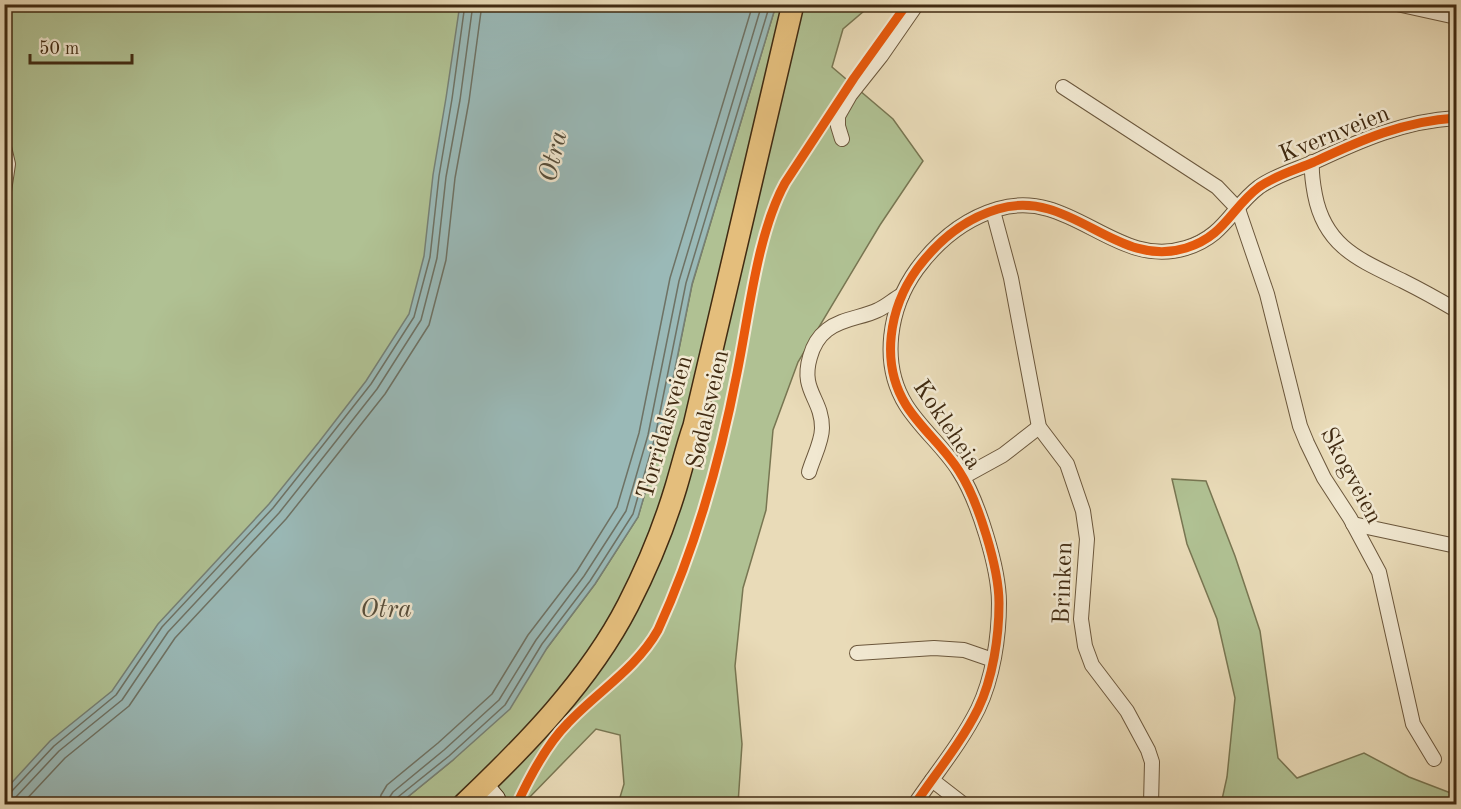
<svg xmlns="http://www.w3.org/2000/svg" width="1461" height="809" viewBox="0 0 1461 809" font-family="'Old Standard TT',serif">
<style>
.green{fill:#b0c193;stroke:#787652;stroke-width:1.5}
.water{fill:#9ab9b7;stroke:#768075;stroke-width:1.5}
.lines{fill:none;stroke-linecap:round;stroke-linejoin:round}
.shore{stroke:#6e7264;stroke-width:1.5}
.street-casing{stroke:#6b573c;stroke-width:16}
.secondary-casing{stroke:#412b12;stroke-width:22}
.primary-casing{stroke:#412b12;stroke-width:24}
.street{stroke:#f1e8d1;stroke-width:14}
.secondary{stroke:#f1e8d1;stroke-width:20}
.primary{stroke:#e4be7c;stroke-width:21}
.cycleway-casing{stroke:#f1e8d1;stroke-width:13}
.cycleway{stroke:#e8590c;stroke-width:9}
.labels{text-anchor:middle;stroke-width:5;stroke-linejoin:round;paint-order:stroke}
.street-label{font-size:24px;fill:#412b12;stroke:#f1e8d1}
.water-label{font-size:26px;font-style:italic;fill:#574e3b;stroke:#f1e8d1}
</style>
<rect width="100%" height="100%" fill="#e9dbb8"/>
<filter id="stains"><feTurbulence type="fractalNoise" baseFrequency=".00333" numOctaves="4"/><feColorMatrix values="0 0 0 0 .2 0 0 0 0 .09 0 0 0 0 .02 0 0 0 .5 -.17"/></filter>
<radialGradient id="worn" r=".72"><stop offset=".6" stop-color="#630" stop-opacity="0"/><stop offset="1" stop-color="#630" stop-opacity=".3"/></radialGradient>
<g class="green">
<polygon points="5,5 543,5 484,303 5,804"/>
<polygon points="776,5 871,5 843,29 832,67 893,119 923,161 880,225 798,362 773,430 766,510 743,588 735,666 742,744 738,804 618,804 624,784 620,735 596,729 523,804 399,804 453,760 547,648 595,584 638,517 661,438 692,285"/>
<polygon points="1172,479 1206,481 1235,556 1260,631 1278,758 1297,778 1364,753 1409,777 1456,795 1456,804 1221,804 1227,777 1235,698 1217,619 1187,544"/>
</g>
<polygon class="water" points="460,4 776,5 692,284 661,438 638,517 595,584 547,648 510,709 453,760 399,804 5,804 5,790 50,741 112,691 158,624 269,504 319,442 366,381 409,314 424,256 433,175 446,98"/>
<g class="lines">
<g class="shore">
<polyline points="4,794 11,792 54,746 116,695 162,627 273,508 323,445 371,384 414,317 430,257 439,176 452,99 465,4"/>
<polyline points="4,801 15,798 59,751 122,700 168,632 279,513 329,450 377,389 421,320 437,258 446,177 460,100 473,4"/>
<polyline points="22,804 65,758 129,706 175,638 286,519 336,456 385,394 429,325 446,260 455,178 469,101 482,4"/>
<polyline points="379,804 381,795 387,785 438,743 492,694 528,635 577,571 617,507 639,433 670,278 753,4"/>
<polyline points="388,804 389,798 393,792 444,750 499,700 536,640 584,576 626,511 648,435 679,281 762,4"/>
<polyline points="396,804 398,797 449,756 505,705 542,644 590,581 633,514 655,437 686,283 770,4"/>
</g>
<g class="street-casing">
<g id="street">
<polyline points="1397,4 1456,17"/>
<polyline points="1063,87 1217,187 1238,209 1267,294 1300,426 1307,443 1324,478 1350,518 1379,572 1413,724 1434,759"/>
<polyline points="842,139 838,126 838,116 850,95 881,56 917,4"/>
<polyline points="4,147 8,164 4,191"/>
<path d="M1312,162C1311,174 1313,184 1315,195C1325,247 1360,260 1403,281C1421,290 1439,300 1456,310"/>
<polyline points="993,211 1011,278 1039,427 1067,464 1083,511 1087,539 1081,619 1085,646 1092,665 1127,711 1148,750 1152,762 1151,804"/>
<path d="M809,472C813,458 822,442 822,428C822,398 800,391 810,357C813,346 818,337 827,330C842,318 862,318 878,310C887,306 894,299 902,295"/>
<polyline points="963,477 1003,455 1039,427"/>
<polyline points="1353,524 1456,546"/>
<polyline points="857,653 934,648 964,650 993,660"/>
<polyline points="932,780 963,804"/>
<path d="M915,804C936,773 961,743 978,709C993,678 999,637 999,603C999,568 978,500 959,471C944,447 921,429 906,405C880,363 889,308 917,269C937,242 964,219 998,209C1071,187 1115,270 1186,248C1225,236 1231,208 1259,187C1276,175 1295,170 1314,162C1361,140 1404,121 1456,118"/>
</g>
</g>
<g class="secondary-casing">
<polyline id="secondary" points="484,786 495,799 497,804"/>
</g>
<g class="primary-casing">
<path id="primary" d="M464,804C525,746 589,681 628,605C647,568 664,527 676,487C682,467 687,446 694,426L793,4"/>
</g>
<use href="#street" class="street"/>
<use href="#secondary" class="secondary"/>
<use href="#primary" class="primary"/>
<g class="cycleway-casing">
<g id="cycleway">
<path d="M517,804C530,776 546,745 568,723C598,691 636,669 658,630C695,549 720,461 737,373C749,315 757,234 785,183L854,78L907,4"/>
<path d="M915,804C936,773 961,743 978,709C993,678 999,637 999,603C999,568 978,500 959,471C944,447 921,429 906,405C880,363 889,308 917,269C937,242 964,219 998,209C1071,187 1115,270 1186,248C1225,236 1231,208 1259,187C1276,175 1295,170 1314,162C1361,140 1404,121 1456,118"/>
</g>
</g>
<use href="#cycleway" class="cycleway"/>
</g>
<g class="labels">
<g class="street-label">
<text transform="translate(1334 133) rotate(-22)" y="8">Kvernveien</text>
<text transform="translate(707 409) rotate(-77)" y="8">Sødalsveien</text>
<text transform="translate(948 424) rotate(56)" y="8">Kokleheia</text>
<text transform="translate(664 427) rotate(-74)" y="8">Torridalsveien</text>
<text transform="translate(1352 475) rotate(62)" y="8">Skogveien</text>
<text transform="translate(1062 583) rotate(-88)" y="8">Brinken</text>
</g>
<g class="water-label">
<text transform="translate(552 156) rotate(-77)" y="9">Otra</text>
<text x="386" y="617">Otra</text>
</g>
</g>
<rect width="1461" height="809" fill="none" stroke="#e9dbb8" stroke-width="24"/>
<rect x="6" y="6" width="1449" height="797" fill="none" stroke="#412b12" stroke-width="3"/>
<rect x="12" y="12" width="1437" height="785" fill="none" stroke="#412b12" stroke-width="1.5"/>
<path d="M30 54v9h102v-9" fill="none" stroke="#412b12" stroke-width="3"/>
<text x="39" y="54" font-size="18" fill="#412b12" stroke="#f1e8d1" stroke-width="4.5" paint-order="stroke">50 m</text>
<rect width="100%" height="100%" filter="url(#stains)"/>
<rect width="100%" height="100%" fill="url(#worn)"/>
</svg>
